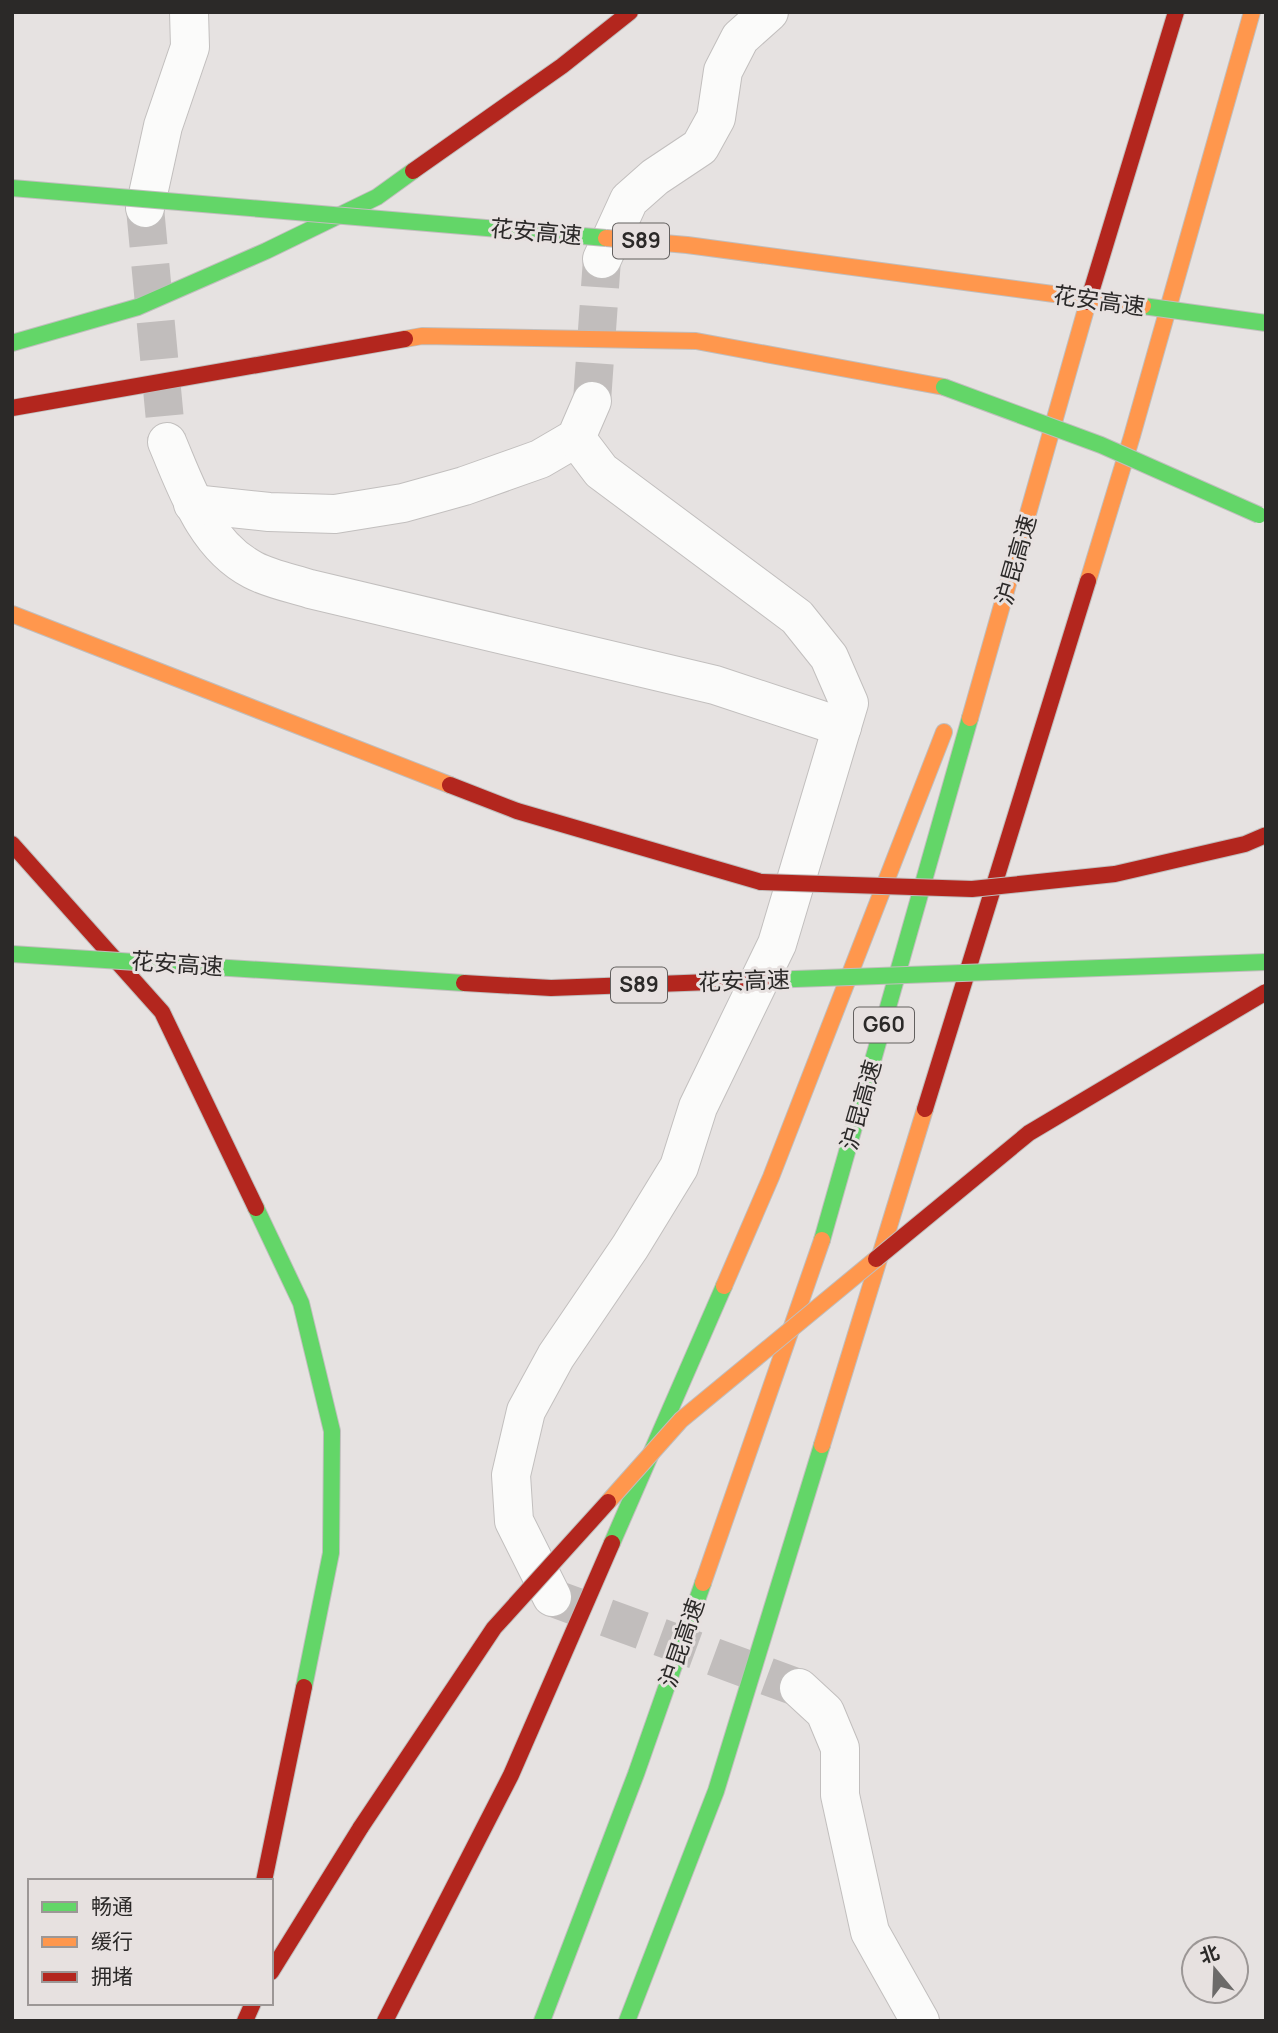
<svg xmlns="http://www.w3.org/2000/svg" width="1278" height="2033" viewBox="0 0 1278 2033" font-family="Manrope,'Noto Sans SC',sans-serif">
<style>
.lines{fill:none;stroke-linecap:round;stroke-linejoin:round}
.street-tunnel{stroke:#c1bdbc;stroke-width:38;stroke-dasharray:38 19;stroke-linecap:butt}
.street-casing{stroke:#c2bfbe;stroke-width:40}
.fast-casing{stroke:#c0bebd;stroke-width:18}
.slow-casing{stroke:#c0bebd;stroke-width:18}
.jam-casing{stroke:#c0bebd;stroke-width:18}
.street{stroke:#fbfbfa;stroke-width:38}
.fast{stroke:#63d668;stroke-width:16}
.slow{stroke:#ff974d;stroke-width:16}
.jam{stroke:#b3261e;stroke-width:16}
.fast-bridge-casing{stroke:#c0bebd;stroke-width:18;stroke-linecap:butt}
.slow-bridge-casing{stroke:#c0bebd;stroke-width:18;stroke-linecap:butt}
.jam-bridge-casing{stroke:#c0bebd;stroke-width:18;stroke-linecap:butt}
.fast-bridge{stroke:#63d668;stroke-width:16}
.slow-bridge{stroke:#ff974d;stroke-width:16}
.jam-bridge{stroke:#b3261e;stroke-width:16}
.labels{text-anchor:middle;stroke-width:6;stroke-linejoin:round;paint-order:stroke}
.shield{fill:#e7e1e0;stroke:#63605f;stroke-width:2}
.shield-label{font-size:21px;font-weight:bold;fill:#2b2928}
.street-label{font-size:23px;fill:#2b2928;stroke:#e7e1e0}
</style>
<rect width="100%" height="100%" fill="#e6e2e1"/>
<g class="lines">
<g class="street-tunnel">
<polyline points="145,208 167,442"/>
<polyline points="592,401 602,259"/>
<polyline points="553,1598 799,1688"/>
</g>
<g class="street-casing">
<g id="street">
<polyline points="145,208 163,126 190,47 189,12"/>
<polyline points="602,259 629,200 655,177 700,147 716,118 723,71 740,38 769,12"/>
<path d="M167,442C187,489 205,545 253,570C270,579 291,583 310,589L715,685L842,727"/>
<polyline points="193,504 269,512 335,514 403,503 464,486 540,459 576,438 592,401"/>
<polyline points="552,1597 514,1521 511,1475 526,1411 556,1356 630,1247 679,1167 698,1107 777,944 849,703 829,657 797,617 601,471 576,438"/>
<polyline points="799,1688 825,1712 840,1748 840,1795 870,1932 920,2021"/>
</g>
</g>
<g class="fast-casing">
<g id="fast">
<polyline points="12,343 138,307 266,251 377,197 413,171"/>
<polyline points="256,1208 301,1303 332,1431 331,1553 304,1687"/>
<polyline points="822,1240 970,718"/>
<polyline points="612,1543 724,1286"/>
<polyline points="542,2021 636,1774 703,1583"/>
<polyline points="627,2021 716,1791 822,1445"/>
</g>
</g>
<g class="slow-casing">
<g id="slow">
<polyline points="405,339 422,336 696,341 944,387"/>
<polyline points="1088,581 1132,436 1252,12"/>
<polyline points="12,614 450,785"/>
<polyline points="970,718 1088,302"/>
<polyline points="724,1286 771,1177 944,732"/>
<polyline points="822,1445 925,1109"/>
<polyline points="703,1583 822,1240"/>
</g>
</g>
<g class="jam-casing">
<g id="jam">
<polyline points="413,171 562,66 630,12"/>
<polyline points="1088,302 1176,12"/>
<polyline points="12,408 405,339"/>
<polyline points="450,785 517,811 761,882"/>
<polyline points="12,844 162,1012 256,1208"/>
<polyline points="925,1109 1088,581"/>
<polyline points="264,1881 304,1687"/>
<polyline points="271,1972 361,1827"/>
<polyline points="245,2021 253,2003"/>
<polyline points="385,2021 511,1775 612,1543"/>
</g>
</g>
<use href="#street" class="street"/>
<use href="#fast" class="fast"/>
<use href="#slow" class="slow"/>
<use href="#jam" class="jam"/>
<g class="fast-bridge-casing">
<g id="fast-bridge">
<polyline points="12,188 606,238"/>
<polyline points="1143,306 1266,323"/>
<polyline points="944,387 1101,445 1259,515"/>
<polyline points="12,954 464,983"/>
<polyline points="767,980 1266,962"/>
</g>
</g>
<g class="slow-bridge-casing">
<g id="slow-bridge">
<polyline points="606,238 687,245 1143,306"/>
<polyline points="608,1502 681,1420 876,1259"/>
</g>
</g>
<g class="jam-bridge-casing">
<g id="jam-bridge">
<polyline points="761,882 972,889 1115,874 1245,844 1266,835"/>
<polyline points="464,983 551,988 767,980"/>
<polyline points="876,1259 1029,1133 1266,992"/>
<polyline points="361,1827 494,1628 608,1502"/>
</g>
</g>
<use href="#fast-bridge" class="fast-bridge"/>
<use href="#slow-bridge" class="slow-bridge"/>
<use href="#jam-bridge" class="jam-bridge"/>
</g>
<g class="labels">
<g class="shield">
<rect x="613" y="223.5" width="56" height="35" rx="5"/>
<rect x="611" y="967.5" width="56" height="35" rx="5"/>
<rect x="854" y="1007.5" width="60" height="35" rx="5"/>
</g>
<g class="shield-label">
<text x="641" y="248">S89</text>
<text x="639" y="992">S89</text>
<text x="884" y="1032">G60</text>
</g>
<g class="street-label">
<text transform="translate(536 232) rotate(5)" y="8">花安高速</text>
<text transform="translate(1099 301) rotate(8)" y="8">花安高速</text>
<text transform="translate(1016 560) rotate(-74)" y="8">沪昆高速</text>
<text transform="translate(177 964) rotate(4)" y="8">花安高速</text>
<text transform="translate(744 981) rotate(-2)" y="8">花安高速</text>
<text transform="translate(861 1105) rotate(-74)" y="8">沪昆高速</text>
<text transform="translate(682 1643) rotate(-71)" y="8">沪昆高速</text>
</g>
</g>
<rect width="1278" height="2033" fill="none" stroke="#2b2928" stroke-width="28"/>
<rect x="28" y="1879" width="245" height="126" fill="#e7e1e0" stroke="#9c9796" stroke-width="2"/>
<rect x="42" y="1902" width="35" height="10" fill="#63d668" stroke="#9c9796" stroke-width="2"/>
<text x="91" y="1914" font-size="21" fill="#2b2928">畅通</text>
<rect x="42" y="1937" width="35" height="10" fill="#ff974d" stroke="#9c9796" stroke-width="2"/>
<text x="91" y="1949" font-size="21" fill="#2b2928">缓行</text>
<rect x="42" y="1972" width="35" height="10" fill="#b3261e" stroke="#9c9796" stroke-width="2"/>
<text x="91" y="1984" font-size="21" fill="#2b2928">拥堵</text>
<g transform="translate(1215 1970) rotate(341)"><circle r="33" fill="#e7e1e0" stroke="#9c9796" stroke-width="2"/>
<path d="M0-5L12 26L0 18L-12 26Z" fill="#6c6a69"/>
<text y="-10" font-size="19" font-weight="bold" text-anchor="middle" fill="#2b2928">北</text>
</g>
</svg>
